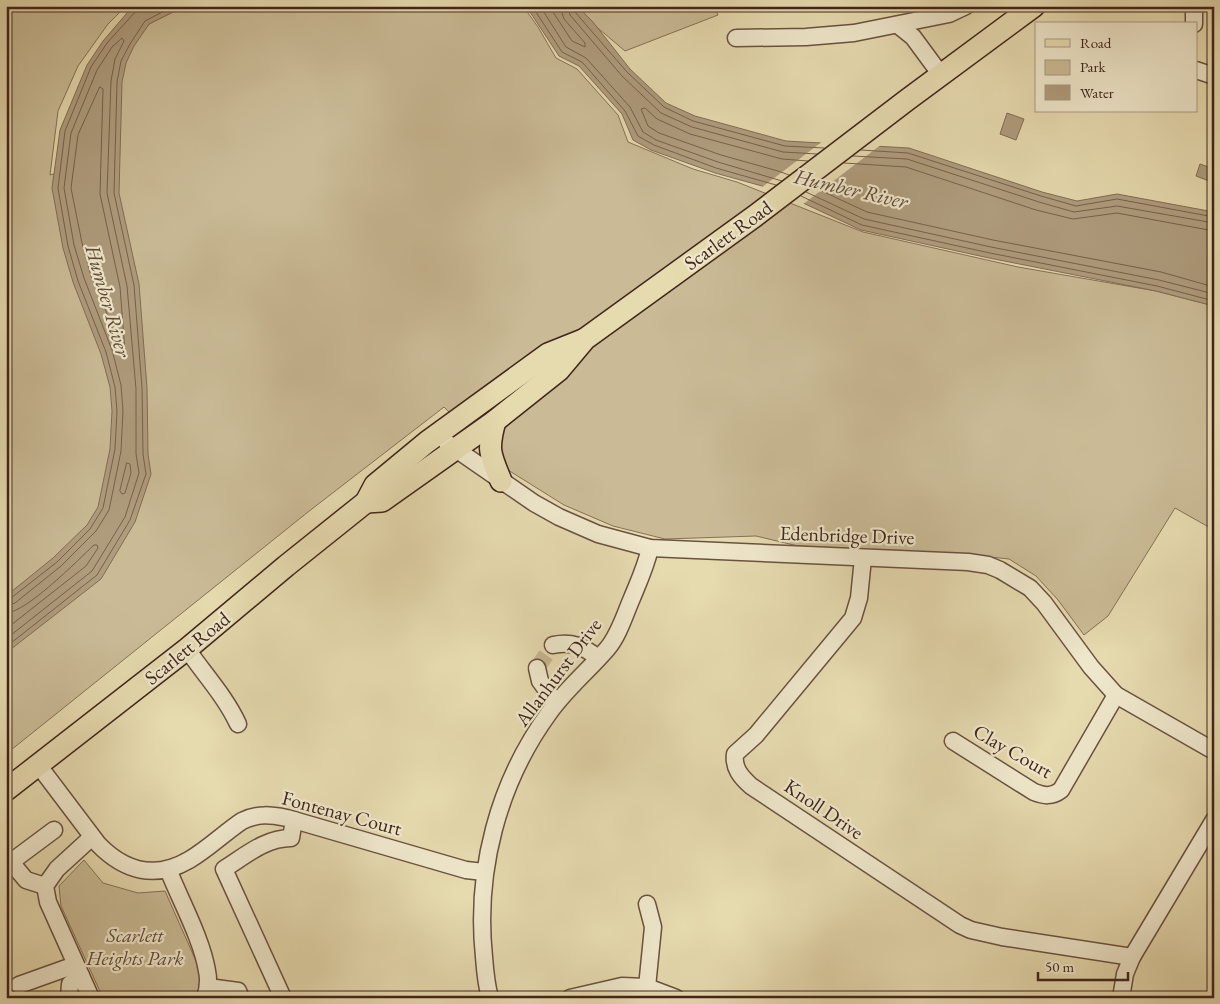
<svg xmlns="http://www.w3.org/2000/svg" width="1220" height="1004" viewBox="0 0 1220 1004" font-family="'EB Garamond',serif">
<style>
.green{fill:#cabb96;stroke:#857058}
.water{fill:#ae9c7d;stroke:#826c56}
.pier{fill:#e6daaf}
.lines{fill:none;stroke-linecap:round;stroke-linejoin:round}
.shore{stroke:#77604c;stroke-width:1}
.minor-tunnel{stroke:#c5b691;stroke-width:16;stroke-dasharray:16 8;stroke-linecap:butt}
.minor-casing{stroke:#6a5240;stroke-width:19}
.major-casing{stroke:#40251b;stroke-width:24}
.minor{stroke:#efe7cb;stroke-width:16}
.major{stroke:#e6daaf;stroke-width:21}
.labels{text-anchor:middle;stroke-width:4.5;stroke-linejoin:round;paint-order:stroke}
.street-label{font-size:20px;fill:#40251b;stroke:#efe7cb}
.park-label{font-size:20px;font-style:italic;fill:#624a3a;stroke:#efe7cb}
.water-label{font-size:21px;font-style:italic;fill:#614938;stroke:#efe7cb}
</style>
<rect width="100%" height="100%" fill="#e6daaf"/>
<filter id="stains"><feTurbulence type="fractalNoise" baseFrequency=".004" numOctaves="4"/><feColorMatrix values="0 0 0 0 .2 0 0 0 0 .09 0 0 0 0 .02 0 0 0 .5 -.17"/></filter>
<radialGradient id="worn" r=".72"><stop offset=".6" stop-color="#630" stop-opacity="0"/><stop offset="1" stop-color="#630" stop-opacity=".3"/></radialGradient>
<g class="green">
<polygon points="6,6 126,6 108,24 78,66 58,111 50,175 111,156 122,61 149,24 185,6 523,6 538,27 556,58 577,69 618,115 628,142 693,169 737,182 863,232 1018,267 1156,291 1214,306 1214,530 1175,508 1108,616 1084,635 1058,600 1036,576 1009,559 964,554 798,546 756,536 665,539 613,526 564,505 508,470 444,407 308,512 6,754"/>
<polygon points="572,6 714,6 718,15 625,51"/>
<polygon points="84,860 103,883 138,893 165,891 200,970 201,986 199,998 103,998 61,906 59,886"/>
</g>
<g class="water">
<polygon points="133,6 185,6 149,24 134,46 126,63 122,82 119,193 139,284 147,388 148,454 151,474 135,522 101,579 6,653 6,596 53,558 87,525 98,507 110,449 112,411 110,387 101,354 73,282 63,248 52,188 60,130 87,65 103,41"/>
<polygon points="526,6 577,6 593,22 630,69 666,103 695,116 786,141 909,148 1042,192 1077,201 1117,194 1214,212 1214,306 1156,291 989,258 861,230 773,189 715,173 651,150 633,140 622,114 579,66 559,56"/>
<polygon points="1007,113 1024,119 1016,140 1000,134"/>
<polygon points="1200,164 1214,169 1214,183 1196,176"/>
</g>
<polygon class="pier" points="823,141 882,144 802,205 772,191 761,188"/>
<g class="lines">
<g class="shore">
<polyline points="532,6 562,52 582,62 625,111 638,136 654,145 716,168 776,185"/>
<polyline points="540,6 566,47 586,58 630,107 643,132 656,140 718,162 782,181"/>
<polyline points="549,6 572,41 585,47 585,43 564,19 560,6"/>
<polyline points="568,6 570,15 622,76 661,113 692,127 783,152 817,154"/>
<polyline points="574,6 575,12 627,72 664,107 693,121 785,146 824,148"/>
<polygon points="100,87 103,89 100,194 120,287 125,352 123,355 121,353 106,311 91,276 82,243 71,188 78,135"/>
<polyline points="861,150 908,153 1041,196 1076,206 1117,199 1214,217"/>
<polyline points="853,156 907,159 1039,202 1074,212 1117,206 1214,223"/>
<polyline points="844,163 906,167 1036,210 1073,219 1117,213 1214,231"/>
<polyline points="789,175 778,171 721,155 659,133 648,126 641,109 645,108 657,119 690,134 782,159 808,161"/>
<polyline points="813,187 867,212 993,240 1161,272 1214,287"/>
<polyline points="806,192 864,219 991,247 1159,280 1214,294"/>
<polyline points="801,196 862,225 990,253 1157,286 1214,301"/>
<polygon points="127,463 130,464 131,473 125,493 122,494 120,491"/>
<polyline points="6,599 11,598 57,562 90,529 103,508 115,449 117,411 115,387 106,352 78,281 68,246 58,188 65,131 91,67 107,43 136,11 137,6"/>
<polyline points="6,606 15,603 61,566 96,531 109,510 121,451 123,411 121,385 112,350 84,278 74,245 64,188 71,133 97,70 112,47 122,38 124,41 115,59 111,81 107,193 127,286 136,389 136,454 139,473 125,517 92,571 6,639"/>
<path d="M6,613C26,613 78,560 94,545H97L98,548L86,566L6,629"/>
<polyline points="6,647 97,575 130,520 146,474 143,454 142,388 134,285 114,193 117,82 121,61 130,44 145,21 174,6"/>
</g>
<polyline class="minor-tunnel" points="537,668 553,645"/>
<g class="minor-casing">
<g id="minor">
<polyline points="1194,6 1194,24"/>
<polyline points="898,25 913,37 941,75"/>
<polyline points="736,38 806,37 854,33 949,14 966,6"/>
<polyline points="1196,70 1214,76"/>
<polyline points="447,443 534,503 559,517 598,534 650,548 968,562 988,565 1000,570 1030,588 1044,603 1091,667 1116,695 1214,751"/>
<path d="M863,558L859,598L853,618L756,735L735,754C733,768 741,777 751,786L960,925L971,930L1002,937L1132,957"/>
<path d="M553,645C572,641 583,646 598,658"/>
<path d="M187,649C204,674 225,696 238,724"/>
<polyline points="537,668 540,681 556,703"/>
<path d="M953,741L1034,792C1044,796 1052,797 1061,790L1116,695"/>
<path d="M39,766L98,844C124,871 155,880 189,860C208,849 224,833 242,821C258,813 271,815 287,818L466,870L484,872"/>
<path d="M168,869C180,900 202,939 207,971C209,980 208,989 205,998"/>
<polyline points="45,886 26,880 11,862 54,830"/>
<polyline points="19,985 75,965"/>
<polyline points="208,987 238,991 241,998"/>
<polyline points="647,987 653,927 647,904"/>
<polyline points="69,998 70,984 81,976"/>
<polyline points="91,998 48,902 45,886 57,869 92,837"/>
<path d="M283,998L224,869C245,856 265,838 291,838L294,820"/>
<path d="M490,998C486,984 485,970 484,957C475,871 498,783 549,713C566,689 588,671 607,649C619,635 625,614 632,598C639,581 646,566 650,548"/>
<polyline points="570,998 622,986 647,987 676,998"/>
<polyline points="1121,998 1125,974 1132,957 1214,820"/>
</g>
</g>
<g class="major-casing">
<g id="major">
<path d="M495,421C487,450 490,454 501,481"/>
<polyline points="366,502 382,501 495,421 559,370 585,339 755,216 907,100 1034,6"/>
<polyline points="6,790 187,649 286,566 366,502 375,485 427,442 548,354 583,340"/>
</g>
</g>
<use href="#minor" class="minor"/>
<use href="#major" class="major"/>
</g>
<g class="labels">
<g class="street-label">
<text transform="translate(728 235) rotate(-36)" y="7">Scarlett Road</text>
<text transform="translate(847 535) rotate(2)" y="7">Edenbridge Drive</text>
<text transform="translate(187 648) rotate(-39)" y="7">Scarlett Road</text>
<text transform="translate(558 672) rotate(-53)" y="7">Allanhurst Drive</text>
<text transform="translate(1013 751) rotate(30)" y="7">Clay Court</text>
<text transform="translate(824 809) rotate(34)" y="7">Knoll Drive</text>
<text transform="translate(342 813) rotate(15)" y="7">Fontenay Court</text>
</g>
<g class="park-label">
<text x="135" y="942">Scarlett<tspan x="135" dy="23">Heights Park</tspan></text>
</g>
<g class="water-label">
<text transform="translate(851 189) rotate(13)" y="7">Humber River</text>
<text transform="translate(108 301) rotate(74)" y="7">Humber River</text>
</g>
</g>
<rect width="1220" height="1004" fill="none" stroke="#e6daaf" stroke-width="25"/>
<rect x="8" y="8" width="1205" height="989" fill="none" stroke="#40251b" stroke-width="2.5"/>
<rect x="12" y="12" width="1195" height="979" fill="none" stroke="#40251b"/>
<rect x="1035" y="22" width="162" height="90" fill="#efe7cb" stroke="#a99985"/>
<rect x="1045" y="39" width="25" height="8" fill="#e6daaf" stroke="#a99985"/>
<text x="1080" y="48" font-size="15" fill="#40251b">Road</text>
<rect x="1045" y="60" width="25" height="15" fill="#cabb96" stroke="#a99985"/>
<text x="1080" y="72" font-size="15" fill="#40251b">Park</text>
<rect x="1045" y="85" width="25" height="15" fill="#ae9c7d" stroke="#a99985"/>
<text x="1080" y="98" font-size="15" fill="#40251b">Water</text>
<path d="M1038 972v8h90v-8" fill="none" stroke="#40251b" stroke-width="2.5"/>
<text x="1045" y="972" font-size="15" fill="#40251b" stroke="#efe7cb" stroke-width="4" paint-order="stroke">50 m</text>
<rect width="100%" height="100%" filter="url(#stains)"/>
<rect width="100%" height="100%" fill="url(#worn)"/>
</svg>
